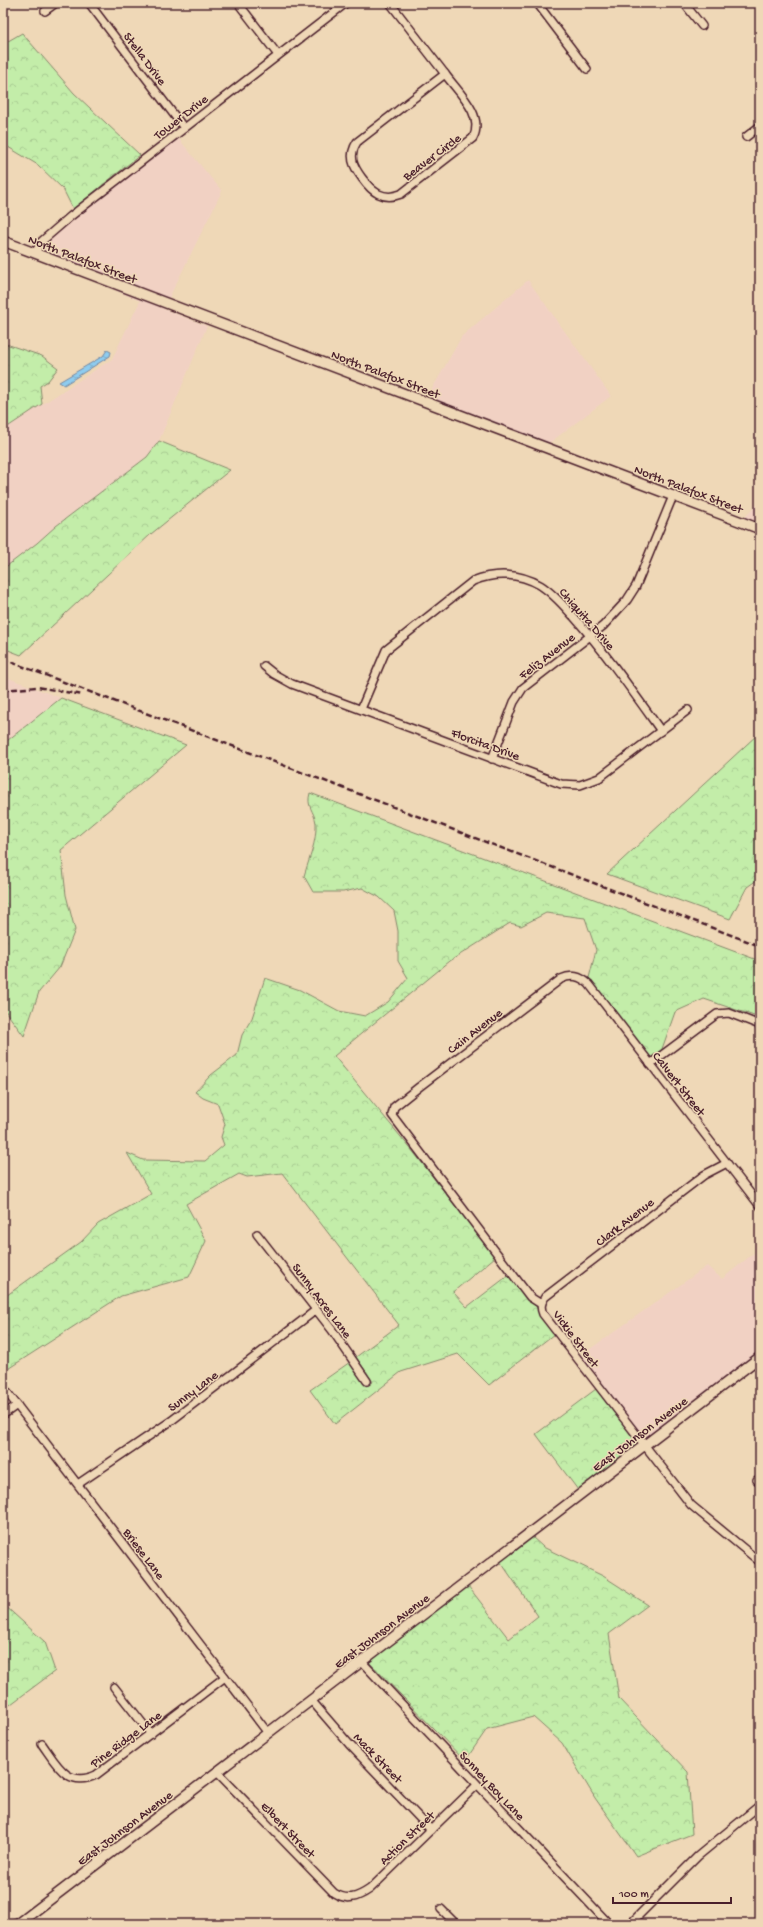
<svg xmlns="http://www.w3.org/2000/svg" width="763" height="1927" viewBox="0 0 763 1927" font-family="'Gochi Hand',sans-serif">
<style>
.built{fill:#f1d1c3}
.forest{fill:url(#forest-crowns);stroke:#86866a}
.water{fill:url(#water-waves);stroke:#7387a1}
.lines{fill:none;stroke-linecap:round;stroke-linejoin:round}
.street-casing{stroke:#4a1f2b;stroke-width:10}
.secondary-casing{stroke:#4a1f2b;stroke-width:12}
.street{stroke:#efd8b7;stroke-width:7}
.secondary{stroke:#efd8b7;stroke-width:9}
.rail{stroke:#4a1f2b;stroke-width:2.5;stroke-dasharray:6 3;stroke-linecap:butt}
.labels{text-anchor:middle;stroke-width:3;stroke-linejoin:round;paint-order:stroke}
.street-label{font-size:13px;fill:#4a1f2b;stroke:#efd8b7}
</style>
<defs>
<pattern id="forest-crowns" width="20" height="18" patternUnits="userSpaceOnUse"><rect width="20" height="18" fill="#c3eda9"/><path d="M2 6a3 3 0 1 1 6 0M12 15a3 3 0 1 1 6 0" fill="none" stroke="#a9cb92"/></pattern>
<pattern id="water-waves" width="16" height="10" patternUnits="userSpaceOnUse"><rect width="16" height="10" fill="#8eccef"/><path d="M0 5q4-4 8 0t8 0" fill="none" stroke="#7cafcd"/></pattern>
</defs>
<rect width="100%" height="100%" fill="#efd8b7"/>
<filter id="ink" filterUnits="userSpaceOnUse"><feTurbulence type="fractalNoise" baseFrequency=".025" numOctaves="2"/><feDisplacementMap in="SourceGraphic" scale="8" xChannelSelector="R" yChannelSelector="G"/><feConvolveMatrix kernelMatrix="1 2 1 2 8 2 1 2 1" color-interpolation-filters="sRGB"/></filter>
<g filter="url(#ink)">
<g class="built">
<polygon points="178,138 222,191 168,300 41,251 46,244 74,220"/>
<polygon points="87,278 165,307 164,309 207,326 159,441 147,457 56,526 37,543 3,569 3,430 112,359 140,301"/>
<polygon points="528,280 611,396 548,444 427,398 462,336"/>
<polygon points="760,502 760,524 744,518"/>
<polygon points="3,676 61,698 3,744"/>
<polygon points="760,1248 760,1352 644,1439 580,1356 707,1266 722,1279"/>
</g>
<g class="forest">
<polygon points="22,33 74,93 140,155 73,209 63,189 38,165 3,144 3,44"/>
<polygon points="3,343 42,356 58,368 48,381 40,386 42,404 3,430"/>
<polygon points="159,441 230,470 151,534 21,655 3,648 3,569 37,543 56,526 147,457"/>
<polygon points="61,698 186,745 61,850 66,895 75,930 60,967 39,992 24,1036 3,1008 3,744"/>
<polygon points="758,734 760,735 760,878 747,887 730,919 607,874"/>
<path d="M310,793L760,961V1018L704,999L675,1012L662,1049L651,1058L589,978L596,950L585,918L546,913L521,926L510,923L450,961L334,1056L415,1154L495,1257L453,1292L467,1307L509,1275L527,1299L537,1307L540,1317L554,1334L489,1385L458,1354L401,1372L335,1424L310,1390L350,1362L366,1386L373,1382L356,1357L399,1325L282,1173L247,1177L239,1174L186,1204L206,1241L189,1277L121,1296L3,1372V1298L81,1242L98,1224L151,1194L127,1153L143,1160L205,1161L224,1145L221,1137L225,1124L218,1104L203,1098L195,1092L211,1075L237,1055L242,1035L252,1018L265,978L300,990L339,1011L365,1016L388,1002L408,978L398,961V931L394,911L379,897L362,888L343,892H313L304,876C309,859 317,841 316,823C314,810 306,807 310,793Z"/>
<polygon points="596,1389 638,1444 578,1490 536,1434"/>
<polygon points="532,1537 543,1547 603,1576 648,1605 609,1634 619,1699 688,1772 692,1834 636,1856 595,1798 562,1743 533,1717 487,1729 465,1761 369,1662 468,1586 509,1639 538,1616 500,1561"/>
<polygon points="3,1604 45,1642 55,1671 3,1710"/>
</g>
<polygon class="water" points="107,350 111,352 110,356 64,385 59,382 103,356"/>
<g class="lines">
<g class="street-casing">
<g id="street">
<polyline points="89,3 184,128"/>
<polyline points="238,3 278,55"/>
<polyline points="390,3 445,74"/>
<polyline points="537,3 587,69"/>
<polyline points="684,3 702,26"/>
<polyline points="45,11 56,3"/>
<path d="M445,74C458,92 485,115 473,138L401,194C383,201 372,192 362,178C353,166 348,156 357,142Z"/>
<polyline points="746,137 760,126"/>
<polyline points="35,253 42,241 71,216 346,3"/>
<polyline points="264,666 274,674 292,684 561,784 580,785 599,778 688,710"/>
<path d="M361,709L386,650L473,581C495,572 519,573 540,585C553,593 564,606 574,617C605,652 633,692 661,731"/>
<polyline points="492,759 514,702 523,688 603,626 627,600 636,586 673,496"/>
<polyline points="650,1064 717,1014 729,1013 760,1025"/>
<path d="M727,1163L704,1175L545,1297C541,1303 540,1307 543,1314L691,1505L760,1562"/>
<polyline points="257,1234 332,1330 367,1381"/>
<path d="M541,1304L530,1297L392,1115L394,1107L419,1087L561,979C572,974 580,976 589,984L760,1206"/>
<polyline points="3,1387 268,1733"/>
<polyline points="3,1415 17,1405"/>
<polyline points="757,1480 760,1483"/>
<polyline points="78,1484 171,1421 316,1310"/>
<polyline points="361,1661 609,1924"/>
<polyline points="114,1687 151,1734"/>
<polyline points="311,1700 349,1744 431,1830"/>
<path d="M42,1744C57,1765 67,1788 96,1775L225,1677"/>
<path d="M217,1772L334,1893C347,1901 357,1898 370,1889L477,1785"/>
<polyline points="441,1909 456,1924"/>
<polyline points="630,1924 698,1856 760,1805"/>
</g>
</g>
<g class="secondary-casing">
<g id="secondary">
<polyline points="3,241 760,529"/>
<polyline points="18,1924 760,1357"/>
</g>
</g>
<use href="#street" class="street"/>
<use href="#secondary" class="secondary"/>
<g class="rail">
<polyline points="3,659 760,946"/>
<polyline points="3,690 37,687 83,695"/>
</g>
</g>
</g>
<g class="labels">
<g class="street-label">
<text transform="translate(146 58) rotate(53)" y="5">Stella Drive</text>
<text transform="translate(180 116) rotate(-38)" y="5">Tower Drive</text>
<text transform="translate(431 156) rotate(-37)" y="5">Beaver Circle</text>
<text transform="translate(83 258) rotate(21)" y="5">North Palafox Street</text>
<text transform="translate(386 373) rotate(21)" y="5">North Palafox Street</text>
<text transform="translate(689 488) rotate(21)" y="5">North Palafox Street</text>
<text transform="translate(588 618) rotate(49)" y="5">Chiquita Drive</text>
<text transform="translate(546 655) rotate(-38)" y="5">Feliz Avenue</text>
<text transform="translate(486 743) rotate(20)" y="5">Florcita Drive</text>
<text transform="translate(474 1030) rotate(-38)" y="5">Cain Avenue</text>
<text transform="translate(680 1083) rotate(52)" y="5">Calvert Street</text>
<text transform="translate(624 1221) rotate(-38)" y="5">Clark Avenue</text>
<text transform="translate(323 1300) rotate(53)" y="5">Sunny Acres Lane</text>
<text transform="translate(577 1338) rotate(53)" y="5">Vickie Street</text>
<text transform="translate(192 1390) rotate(-37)" y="5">Sunny Lane</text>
<text transform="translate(639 1433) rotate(-37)" y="5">East Johnson Avenue</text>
<text transform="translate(145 1553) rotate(53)" y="5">Briese Lane</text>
<text transform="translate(381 1630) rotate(-37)" y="5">East Johnson Avenue</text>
<text transform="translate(125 1738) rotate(-37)" y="5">Pine Ridge Lane</text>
<text transform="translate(379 1757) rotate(46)" y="5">Mack Street</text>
<text transform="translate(493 1785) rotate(47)" y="5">Sonney Boy Lane</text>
<text transform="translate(124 1827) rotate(-37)" y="5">East Johnson Avenue</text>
<text transform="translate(289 1829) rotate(46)" y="5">Elbert Street</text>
<text transform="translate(406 1837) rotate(-44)" y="5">Action Street</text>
</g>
</g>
<rect width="763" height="1927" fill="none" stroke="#efd8b7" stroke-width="16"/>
<rect x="8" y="8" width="747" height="1911" fill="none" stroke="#4a1f2b" stroke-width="1.5" filter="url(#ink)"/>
<path d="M613 1897v6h118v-6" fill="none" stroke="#4a1f2b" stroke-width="2"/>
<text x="619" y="1897" font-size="12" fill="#4a1f2b" stroke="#efd8b7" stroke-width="3" paint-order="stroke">100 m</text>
</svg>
